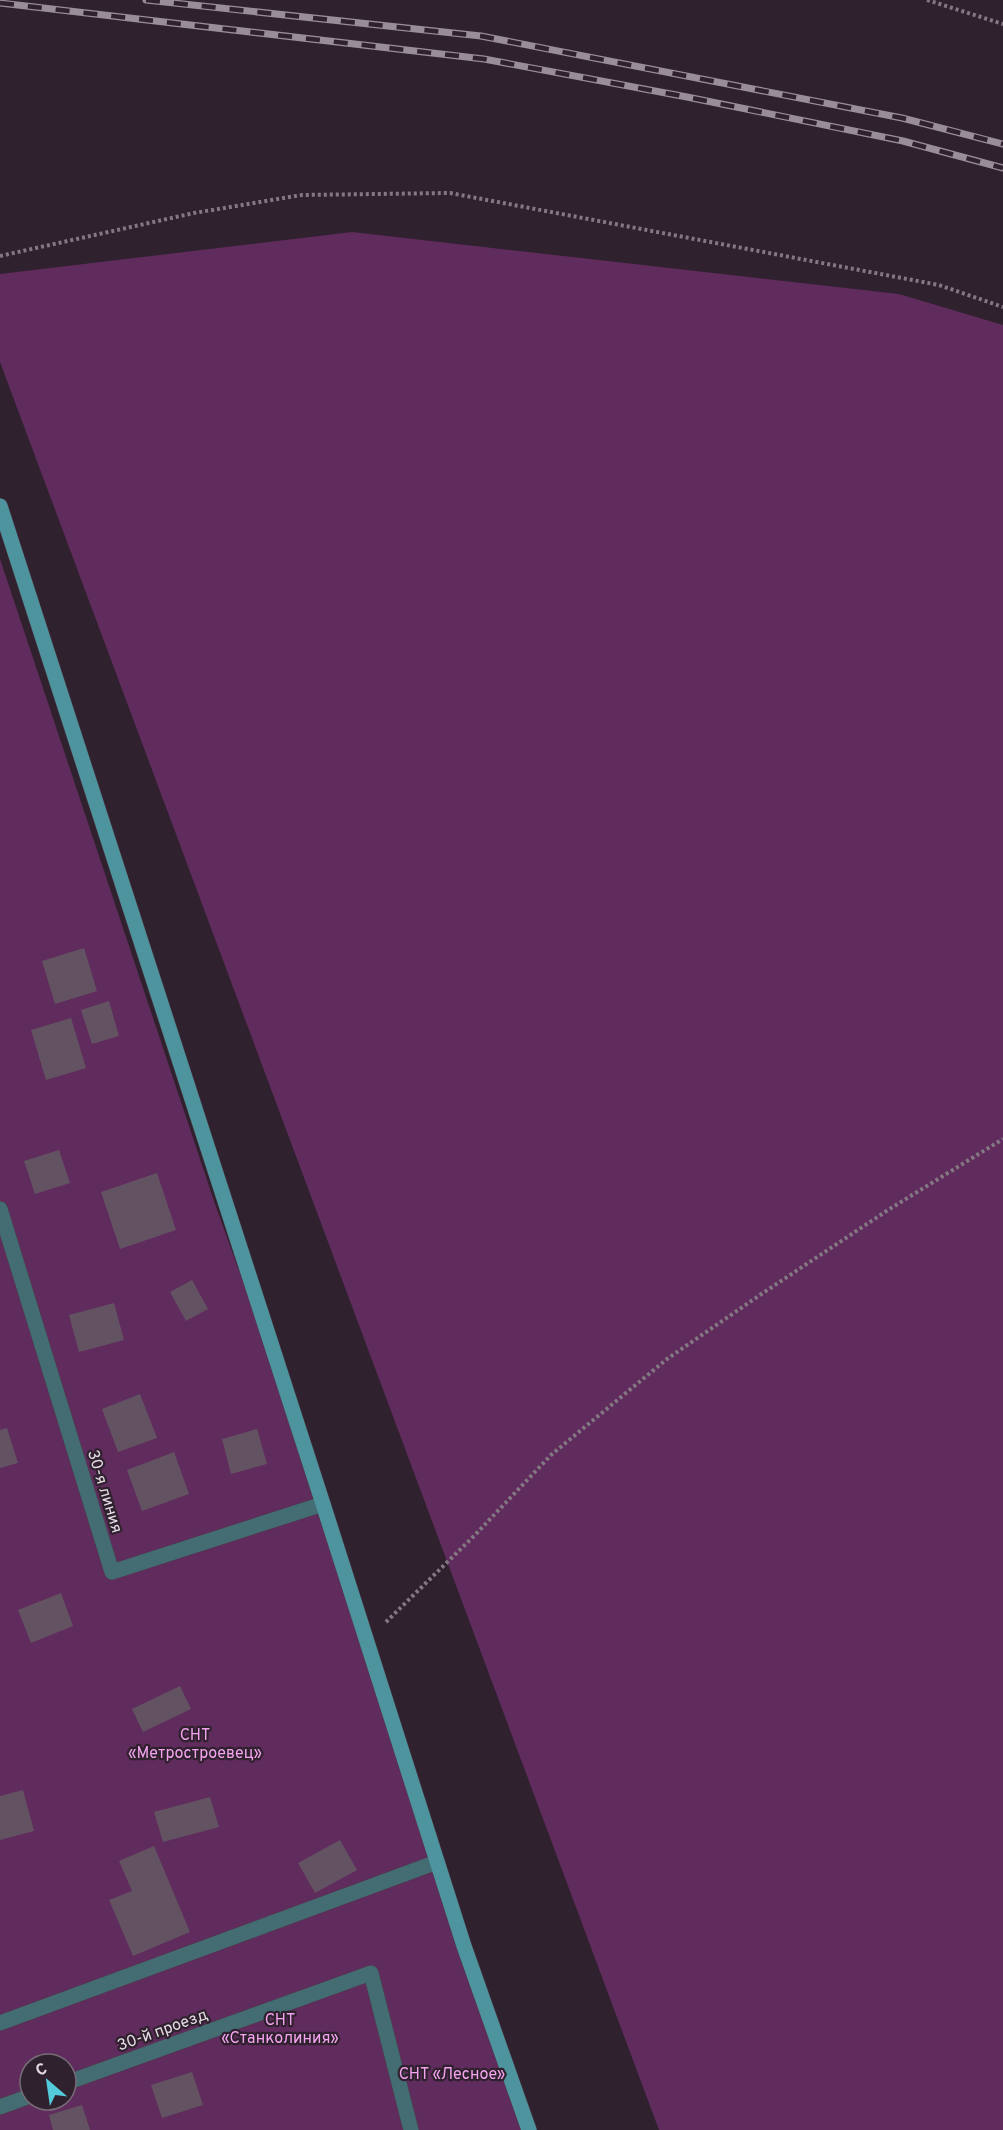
<svg xmlns="http://www.w3.org/2000/svg" width="1003" height="2130" viewBox="0 0 1003 2130" font-family="Overpass,sans-serif">
<style>
.green{fill:#602b5d;fill-rule:evenodd}
.building{fill:#635362}
.lines{fill:none;stroke-linecap:round;stroke-linejoin:round}
.street-casing{stroke:#4c3f4b;stroke-width:16}
.secondary-casing{stroke:#4c3f4b;stroke-width:16}
.path{stroke:#847983;stroke-width:4;stroke-dasharray:3 3;stroke-linecap:butt}
.street{stroke:#436d73;stroke-width:15}
.secondary{stroke:#4e949e;stroke-width:15}
.rail-casing{stroke:#998d98;stroke-width:7}
.rail{stroke:#2f212e;stroke-width:4.5;stroke-dasharray:14;stroke-linecap:butt}
.labels{text-anchor:middle;stroke-width:4.5;stroke-linejoin:round;paint-order:stroke}
.street-label{font-size:16px;fill:#e3dae2;stroke:#2f212e}
.park-label{font-size:16px;fill:#f4a3ef;stroke:#2f212e}
</style>
<rect width="100%" height="100%" fill="#2f212e"/>
<g class="green">
<polygon points="352,232 899,294 1003,325 1003,2130 659,2130 0,362 0,274"/>
<path d="M0,559L215,1204L323,1504L529,2130H0ZM30,2064H66V2100H30Z"/>
</g>
<g class="building">
<polygon points="84,948 97,991 55,1004 42,961"/>
<polygon points="109,1001 119,1036 92,1044 81,1010"/>
<polygon points="71,1018 86,1068 46,1080 31,1030"/>
<polygon points="59,1150 70,1183 35,1194 24,1161"/>
<polygon points="157,1173 176,1230 120,1249 101,1192"/>
<polygon points="192,1280 208,1309 186,1321 170,1292"/>
<polygon points="114,1303 124,1340 79,1352 69,1315"/>
<polygon points="140,1394 157,1438 118,1452 102,1409"/>
<polygon points="7,1428 18,1463 0,1468 0,1430"/>
<polygon points="257,1429 267,1464 231,1474 222,1439"/>
<polygon points="174,1452 189,1494 142,1511 127,1470"/>
<polygon points="61,1593 73,1626 31,1643 18,1610"/>
<polygon points="180,1686 191,1709 143,1732 132,1709"/>
<polygon points="23,1790 34,1831 0,1840 0,1796"/>
<polygon points="210,1797 219,1827 163,1842 154,1812"/>
<polygon points="340,1840 357,1870 315,1893 298,1863"/>
<polygon points="154,1846 190,1932 133,1956 109,1900 132,1891 119,1861"/>
<polygon points="192,2072 203,2105 162,2118 151,2085"/>
<polygon points="82,2105 90,2130 53,2130 49,2115"/>
</g>
<g class="lines">
<g class="street-casing">
<g id="street">
<polyline points="0,1209 112,1572 323,1504"/>
<polyline points="0,2023 437,1862"/>
<polyline points="66,2083 371,1973 411,2130"/>
<polyline points="0,2107 30,2096"/>
</g>
</g>
<g class="secondary-casing">
<polyline id="secondary" points="0,506 323,1504 464,1946 529,2130"/>
</g>
<g class="path">
<polyline points="927,0 1003,24"/>
<polyline points="0,256 194,213 302,195 450,193 939,285 1003,307"/>
<polyline points="386,1622 475,1535 551,1455 667,1359 760,1295 888,1210 1003,1139"/>
</g>
<use href="#street" class="street"/>
<use href="#secondary" class="secondary"/>
<g class="rail-casing">
<g id="rail">
<polyline points="146,0 481,36 902,118 1003,144"/>
<polyline points="0,3 484,59 687,97 903,141 1003,168"/>
</g>
</g>
<use href="#rail" class="rail"/>
</g>
<g class="labels">
<g class="street-label">
<text transform="translate(106 1491) rotate(73)" y="6">30-я линия</text>
<text transform="translate(162 2029) rotate(-20)" y="6">30-й проезд</text>
</g>
<g class="park-label">
<text x="195" y="1740">СНТ<tspan x="195" dy="18">«Метростроевец»</tspan></text>
<text x="280" y="2025">СНТ<tspan x="280" dy="18">«Станколиния»</tspan></text>
<text x="452" y="2079">СНТ «Лесное»</text>
</g>
</g>
<g transform="translate(48 2082) rotate(331)"><circle r="28" fill="#2f212e" stroke="#776b76" stroke-width="1.5"/>
<path d="M0-4.5L10 22L0 15L-10 22Z" fill="#53cbdb"/>
<text y="-9" font-size="16" font-weight="bold" text-anchor="middle" fill="#e3dae2">С</text>
</g>
</svg>
